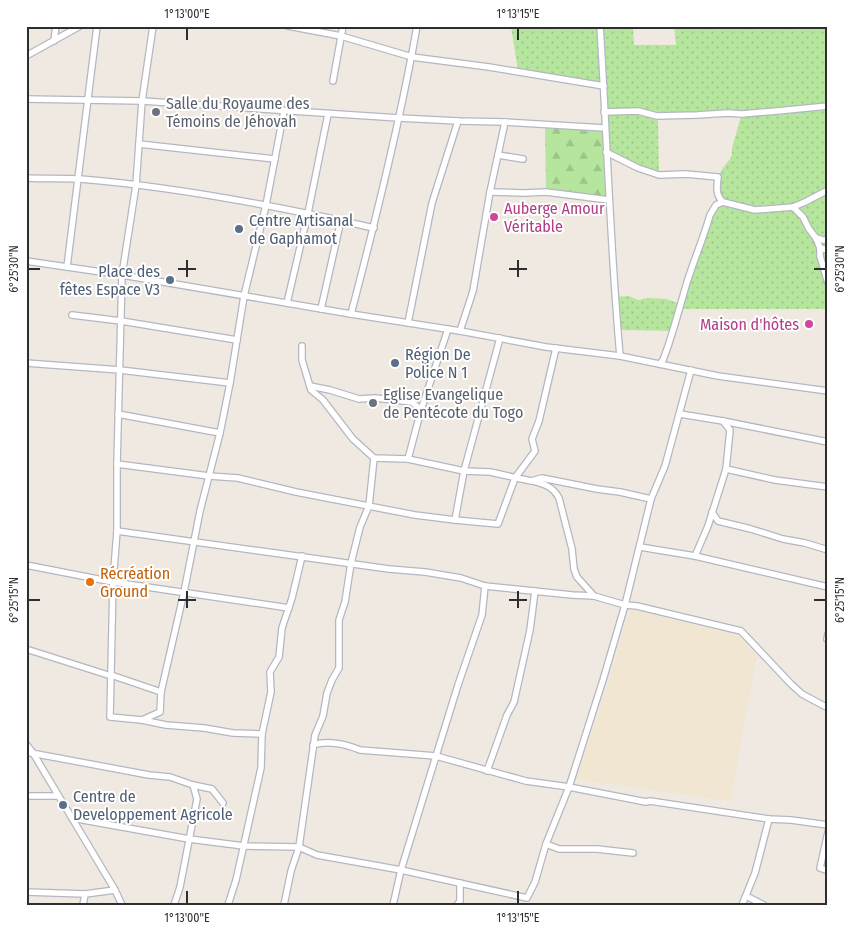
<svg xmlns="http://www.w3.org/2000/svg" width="854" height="931" font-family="'Fira Sans Condensed',sans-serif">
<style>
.education{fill:#f0e6d1}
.grass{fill:url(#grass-dots)}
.forest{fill:url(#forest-firs)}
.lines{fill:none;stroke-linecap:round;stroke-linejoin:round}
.minor-casing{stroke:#b4b7c1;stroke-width:8}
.minor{stroke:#fff;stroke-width:5.5}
.ticks{fill:none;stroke:#2e2e2e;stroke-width:2}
.worship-dot{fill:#6b7280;stroke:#fff;stroke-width:2}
.hotel-dot{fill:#d1479c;stroke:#fff;stroke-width:2}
.service-dot{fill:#5c6f8a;stroke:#fff;stroke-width:2}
.food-dot{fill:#e8710a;stroke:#fff;stroke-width:2}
.labels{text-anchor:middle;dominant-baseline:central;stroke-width:4;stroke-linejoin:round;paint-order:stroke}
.worship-label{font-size:16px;fill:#5b616d;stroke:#fff;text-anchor:start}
.hotel-label{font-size:16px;fill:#b23c85;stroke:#fff;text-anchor:start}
.service-label{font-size:16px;fill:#4e5e75;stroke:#fff;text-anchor:start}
.food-label{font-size:16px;fill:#c56008;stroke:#fff;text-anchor:start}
.neatline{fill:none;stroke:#2e2e2e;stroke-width:2}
.ticks-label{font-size:12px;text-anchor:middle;fill:#2e2e2e}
</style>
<defs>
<pattern id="grass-dots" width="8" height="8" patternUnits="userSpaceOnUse" patternTransform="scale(1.25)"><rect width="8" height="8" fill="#b6e59e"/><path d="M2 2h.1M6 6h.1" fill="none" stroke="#9dc588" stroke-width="1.8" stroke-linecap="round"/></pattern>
<pattern id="forest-firs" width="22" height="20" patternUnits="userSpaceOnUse" patternTransform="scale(1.25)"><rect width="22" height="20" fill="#b6e59e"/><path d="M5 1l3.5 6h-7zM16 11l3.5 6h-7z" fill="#9dc588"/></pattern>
</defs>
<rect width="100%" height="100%" fill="#efe9e1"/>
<!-- education -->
<path class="education" d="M630 609 739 636 757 656 730 801 576 779 608 684Z"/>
<!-- grass -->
<path class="grass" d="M511 26H633L634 45H676L674 26H828V309H681L674 331 617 330 615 297 629 296 638 300 648 298 666 299 681 304 716 205 723 202 717 194 718 177 723 168 730 159 732 154V148L742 113 658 116 659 175 606 152 603 86 518 71Z"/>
<!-- forest -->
<path class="forest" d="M545 124 605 128 609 200 546 192Z"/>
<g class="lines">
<defs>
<g id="minor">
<path d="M153 26 142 101 136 185 122 275 117 464 209 476 238 478 296 492 415 515 455 520 498 524 515 478 535 451 532 439 539 421 556 348"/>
<path d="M288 26 341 36 412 57 489 67 604 86"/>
<path d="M600 26C607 136 610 246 620 356"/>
<path d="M54 41 56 26"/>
<path d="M26 56 80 26"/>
<path d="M333 81 343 26"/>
<path d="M26 99 142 101 399 118 458 121 505 122 605 128"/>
<path d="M604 112 638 111 657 116 697 115 728 113 742 114 777 111 828 106"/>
<path d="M139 144 275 159"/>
<path d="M606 152 638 168 659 175 686 174 718 177C717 186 715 195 723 202L755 210 793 207 805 202 828 190"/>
<path d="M498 155 523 159"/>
<path d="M26 178C44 179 62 178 80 179 179 187 277 206 374 228"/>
<path d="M490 192 524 193 546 192 609 200"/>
<path d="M793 207 803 217 809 229 816 238 820 248V256L828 283"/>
<path d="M816 238 823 240H828"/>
<path d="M820 248 828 250"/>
<path d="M26 261 122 275 351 314 460 331 546 347 620 356 718 376 828 391"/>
<path d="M67 267 97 26"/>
<path d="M287 303 308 213 328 114"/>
<path d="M321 309 341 220"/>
<path d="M351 314C376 219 400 123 417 26"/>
<path d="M72 315 121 321 237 340"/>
<path d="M408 323 432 203 458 121"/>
<path d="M460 331 473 291 490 192 505 122"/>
<path d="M302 346V360L311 390 323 400 353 439 374 458 408 459 464 471 490 472 531 481 542 478 597 489 620 492 651 499"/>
<path d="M26 363 120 370 230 383"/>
<path d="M660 364 663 360C672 337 678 313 685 289 692 264 703 240 710 215L716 205 723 202"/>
<path d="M310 386 330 390 359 399 375 398 412 402 421 410"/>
<path d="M118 414 220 433"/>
<path d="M680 414 723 421 828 442"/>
<path d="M408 459 421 410 448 329"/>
<path d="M117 464V531L113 582 110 717 142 720 166 725 204 728 233 733 262 734"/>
<path d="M726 469 775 480 828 487"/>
<path d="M533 481C545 484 553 487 559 498L572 549 574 569 577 577 594 596 625 605 637 606 741 631 791 684 802 694 828 708"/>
<path d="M712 512 718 521 751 529 783 539 805 543 828 550"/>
<path d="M455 520 464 471 500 338"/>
<path d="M117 531 389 569 425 572 461 578 485 586 572 595 594 596"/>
<path d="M640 547 695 556 828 587"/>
<path d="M695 556 708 526 726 469 730 430 723 421"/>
<path d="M26 565 113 582 289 608"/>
<path d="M827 639 828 634"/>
<path d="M26 649 108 675H111L161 692"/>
<path d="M142 720 160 712 161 692 184 592 200 511 220 433 230 383 244 296 266 205 284 111"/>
<path d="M26 744 33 753 115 890 122 905"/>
<path d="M313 745C329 740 345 744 360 750L436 756 526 781 569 787 603 680 625 605 651 499 665 466 691 370"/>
<path d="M26 752 149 775 170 777 193 785 212 789 223 803"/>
<path d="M487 771 507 715 514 702 530 630 535 591"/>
<path d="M26 796H58"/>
<path d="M72 818 189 839 244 846 299 847 317 855 401 870 527 898 535 882 546 844 569 787 646 802 650 801 769 819 791 820 828 825"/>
<path d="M828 832 820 868 828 871"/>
<path d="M546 844 559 849H597L633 853"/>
<path d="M26 892 85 894 115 890"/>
<path d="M746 896 764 905"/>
<path d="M83 905 85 894"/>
<path d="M174 905 180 887 197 799 193 785"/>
<path d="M228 905 236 880 261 768 262 734 271 692 270 672 279 657 282 628 292 598 302 556"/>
<path d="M284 905 291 871 299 847 315 735 323 716 327 693 332 680 339 668V620L345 602 351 563 360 527 369 506 374 458"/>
<path d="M393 905 401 870 436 756 458 685 482 615 485 586"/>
<path d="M457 905 460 901V883"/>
<path d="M742 905 755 873 769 819"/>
</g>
</defs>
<!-- minor casing -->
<use href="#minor" class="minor-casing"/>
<!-- minor -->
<use href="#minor" class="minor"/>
</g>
<!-- ticks -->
<path class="ticks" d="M187 28V40M518 28V40M187 260V277M518 260V277M28 269H40M178 269H196M509 269H527M814 269H826M187 591V608M518 591V608M28 600H40M178 600H196M509 600H527M814 600H826M187 891V904M518 891V904"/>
<!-- markers -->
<g class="worship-dot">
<circle cx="156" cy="112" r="5"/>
<circle cx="373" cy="403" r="5"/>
</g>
<g class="hotel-dot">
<circle cx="494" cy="217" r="5"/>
<circle cx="809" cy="324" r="5"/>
</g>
<g class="service-dot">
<circle cx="239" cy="229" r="5"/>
<circle cx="170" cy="280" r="5"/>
<circle cx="395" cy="363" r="5"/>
<circle cx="63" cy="805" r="5"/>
</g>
<circle class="food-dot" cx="90" cy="582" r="5"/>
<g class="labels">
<!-- worship labels -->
<g class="worship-label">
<text x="166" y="103">Salle du Royaume des<tspan x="166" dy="18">Témoins de Jéhovah</tspan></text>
<text x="383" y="394">Eglise Evangelique<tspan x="383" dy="18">de Pentécote du Togo</tspan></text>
</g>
<!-- hotel labels -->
<g class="hotel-label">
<text x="504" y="208">Auberge Amour<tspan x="504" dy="18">Véritable</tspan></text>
<text x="799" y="324" text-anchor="end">Maison d'hôtes</text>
</g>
<!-- service labels -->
<g class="service-label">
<text x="249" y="220">Centre Artisanal<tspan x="249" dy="18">de Gaphamot</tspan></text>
<text x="160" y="271" text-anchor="end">Place des<tspan x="160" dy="18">fêtes Espace V3</tspan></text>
<text x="405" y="354">Région De<tspan x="405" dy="18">Police N 1</tspan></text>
<text x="73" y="796">Centre de<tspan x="73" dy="18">Developpement Agricole</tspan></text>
</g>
<!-- food labels -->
<g class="food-label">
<text x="100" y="573">Récréation<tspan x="100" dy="18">Ground</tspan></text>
</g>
</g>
<!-- border -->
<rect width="854" height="931" fill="none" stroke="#ffffff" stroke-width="55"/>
<rect x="28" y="28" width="798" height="876" class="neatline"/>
<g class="ticks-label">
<text x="187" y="18">1°13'00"E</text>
<text x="518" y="18">1°13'15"E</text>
<text transform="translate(14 269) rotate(-90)" y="4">6°25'30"N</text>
<text transform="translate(840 269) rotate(-90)" y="4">6°25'30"N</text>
<text transform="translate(14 600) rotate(-90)" y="4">6°25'15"N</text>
<text transform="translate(840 600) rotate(-90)" y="4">6°25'15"N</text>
<text x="187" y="922">1°13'00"E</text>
<text x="518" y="922">1°13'15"E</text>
</g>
</svg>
